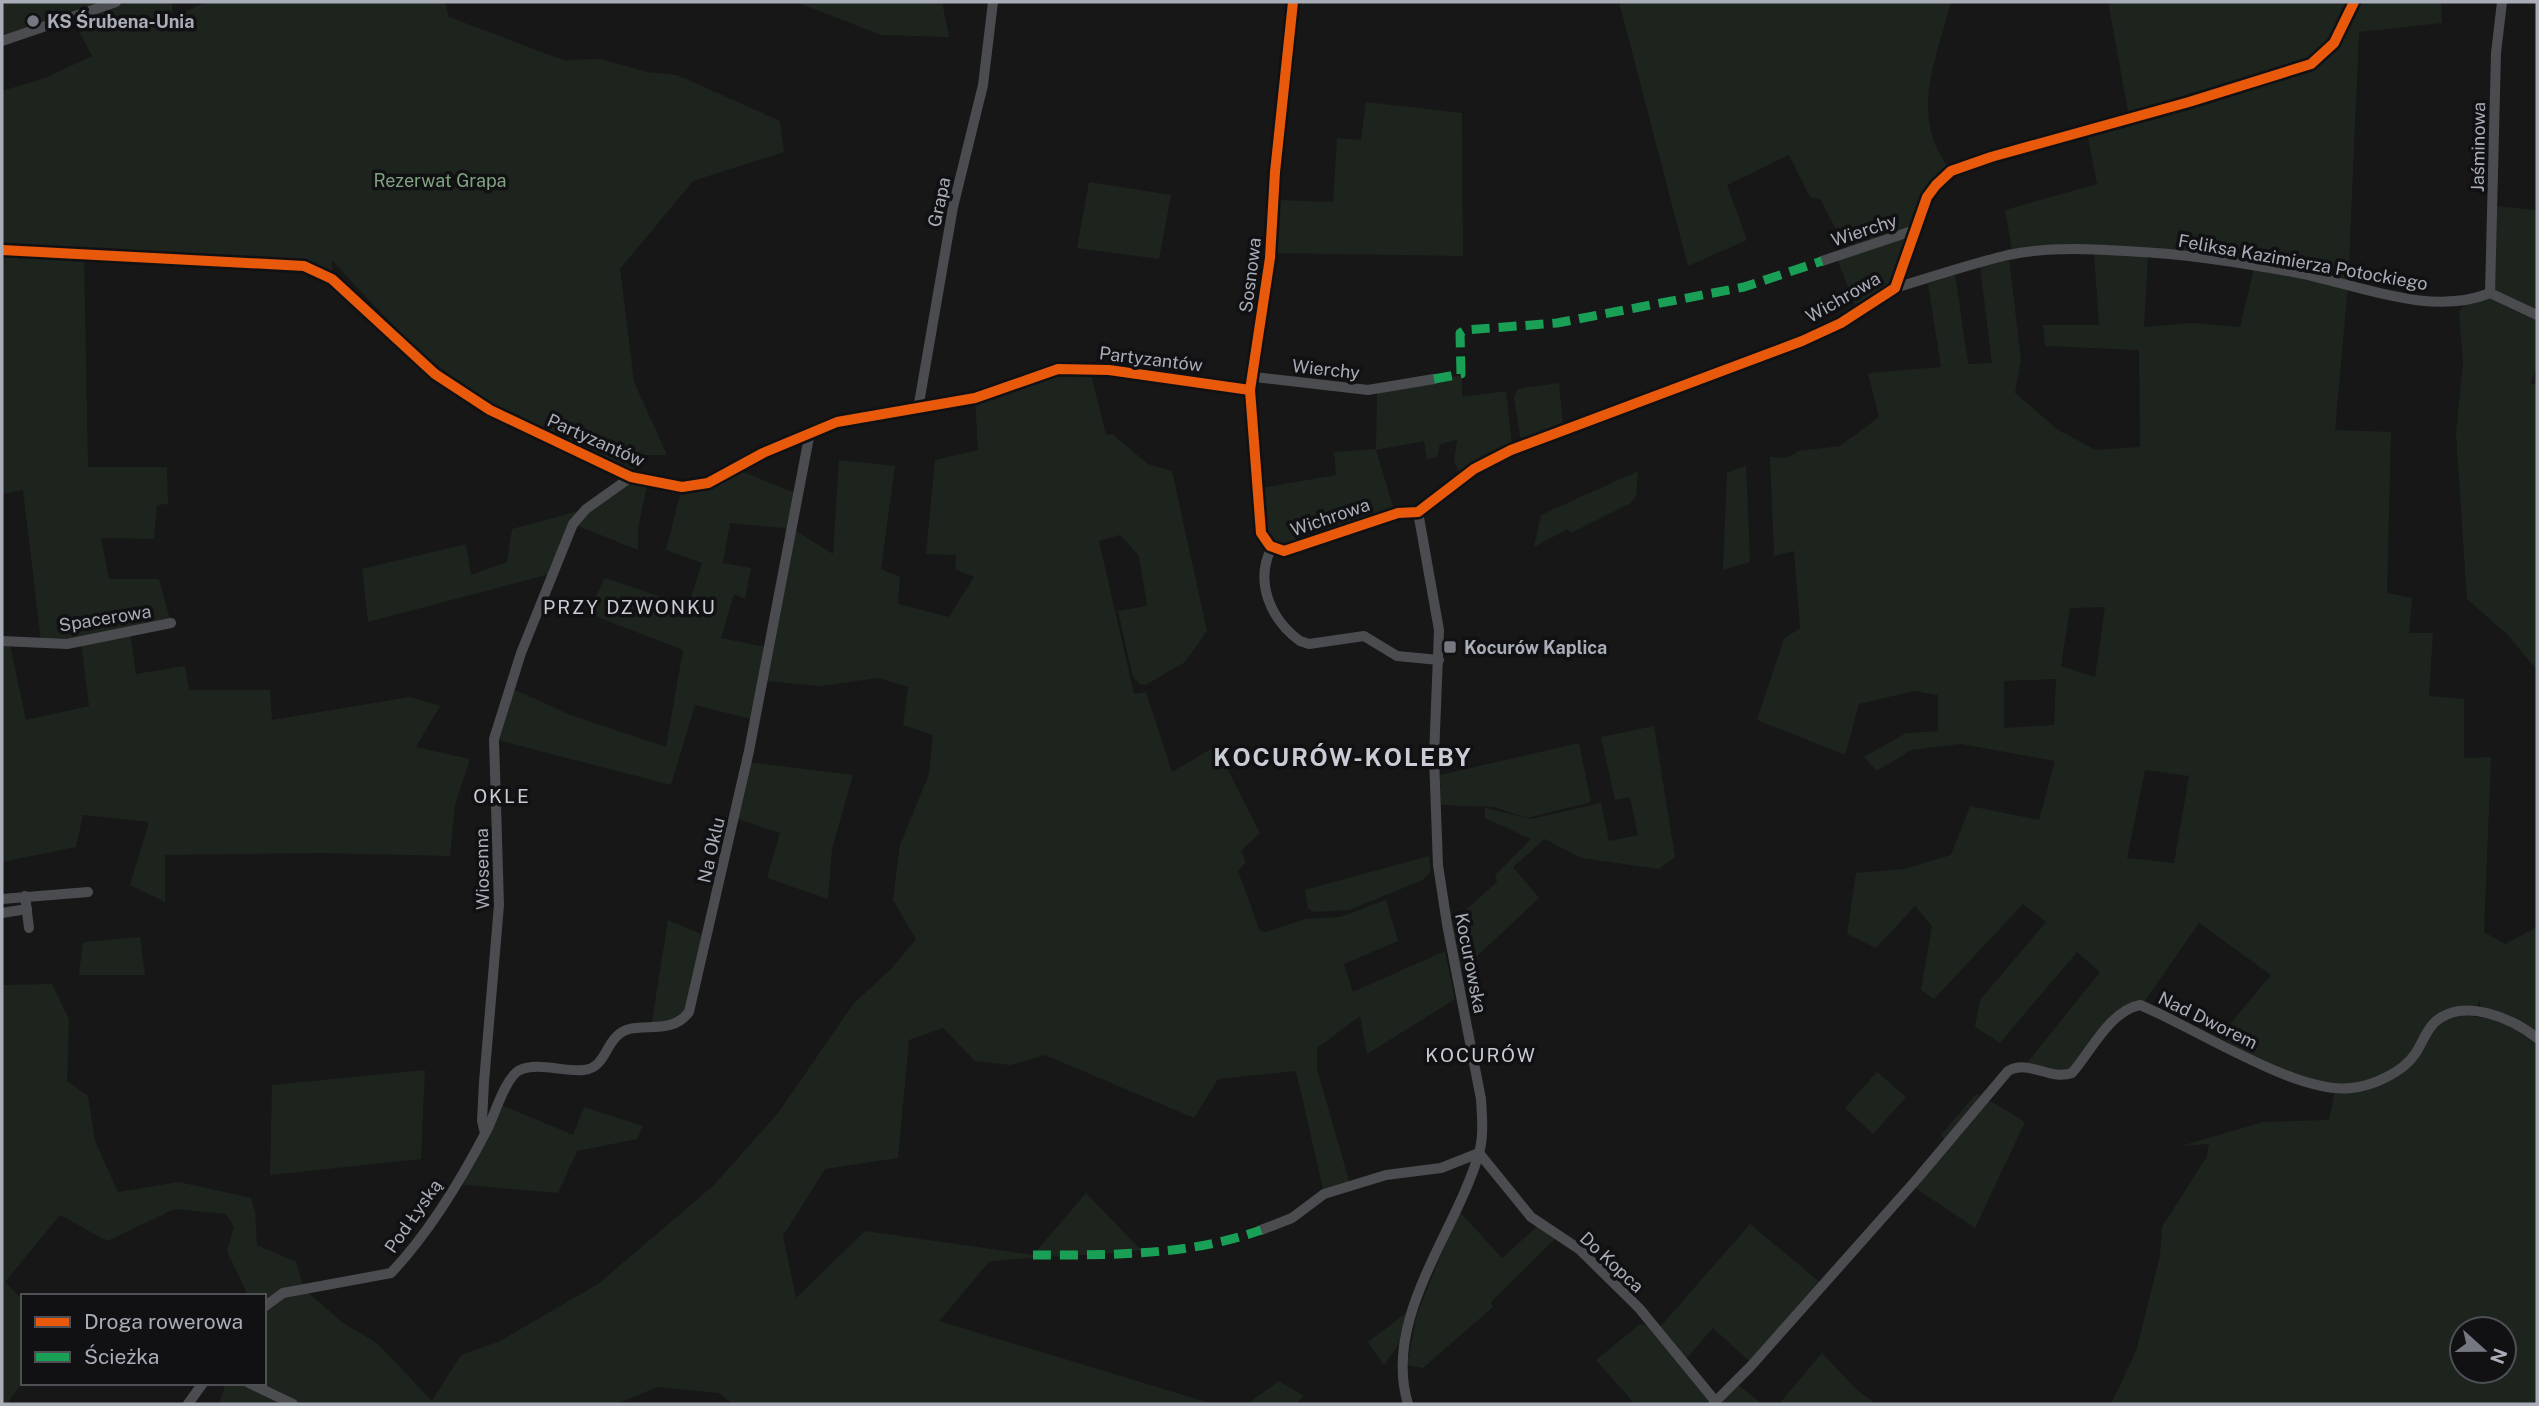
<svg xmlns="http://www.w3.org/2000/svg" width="2539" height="1406" font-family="'Public Sans',sans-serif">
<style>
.green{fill:#1d241e;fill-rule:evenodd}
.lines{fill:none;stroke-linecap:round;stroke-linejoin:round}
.street{stroke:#4b4c50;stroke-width:10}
.quiet{stroke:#1a9f57;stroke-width:9;stroke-dasharray:18 9;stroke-linecap:butt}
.cycleway-casing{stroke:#111113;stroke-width:15}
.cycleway{stroke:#e8590c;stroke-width:10}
.poi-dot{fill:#757880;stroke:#111113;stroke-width:2.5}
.labels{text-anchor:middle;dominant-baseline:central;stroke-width:7;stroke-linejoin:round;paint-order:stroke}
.poi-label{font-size:18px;font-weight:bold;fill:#a8adb8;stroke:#111113;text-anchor:start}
.street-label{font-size:18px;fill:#a8adb8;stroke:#111113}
.park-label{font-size:18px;fill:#7fa381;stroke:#111113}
.neighbourhood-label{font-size:19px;letter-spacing:2px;fill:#c9ccd4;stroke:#111113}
.district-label{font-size:24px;font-weight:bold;letter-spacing:2px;fill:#c9ccd4;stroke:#111113}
</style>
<rect width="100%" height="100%" fill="#171717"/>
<!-- green -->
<g class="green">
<path d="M2 2H172V18L206 2H445L449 17 552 56 564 60 600 59 647 72 677 75 780 121 784 152 693 181 620 269 634 382 667 455H641L631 472C571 448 508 416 456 379 414 351 367 298 332 260V279L303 266 84 255 88 467H167L168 504 157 505 154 539 101 538 109 579H159L171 623 130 632 136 674 185 666 189 690H270L272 720 410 697 440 706 416 747 470 759 455 805 450 856 321 853 165 855V902L130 885 149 822 83 815 76 847 2 862V641H9L26 720 89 706 81 642H41L23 490 2 494V91L45 78 92 56 72 18 2 41Z"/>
<path d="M796 2H942L949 37 881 35Z"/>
<path d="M1619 2H1951C1936 61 1909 115 1949 169L1931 184 1915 230 1851 249 1845 247 1821 200 1810 197 1789 155 1727 185 1747 240 1688 266Z"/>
<path d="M2108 2H2441L2442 23 2359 32 2348 286 2335 430 2391 432 2387 593 2412 598 2409 633H2433L2429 696 2464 699V758L2491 757 2484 932 2505 944 2537 927V1035L2480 1009V1000L2476 1008 2447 1010C2436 1024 2425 1040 2413 1052 2362 1104 2303 1084 2246 1054 2237 1049 2230 1042 2219 1037L2271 975 2199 923 2144 1002 2127 1007 2072 1070 2057 1071 2027 1063 2100 972 2077 952 2000 1043 1975 1027 1980 1000 2046 922 2023 904 1934 999 1921 990 1932 926 1915 906 1876 948 1847 934 1856 873 1904 869 1951 855 1970 806 2039 820 2055 761 1961 744 1911 750 1877 771 1864 757 1906 733 1938 731V695L1914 691 1859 704 1845 755 1757 720 1784 639 1800 628 1794 551 1774 556 1770 457 1787 458 1798 451 1840 446 1879 417 1868 373 1941 367 1928 284 1955 274 1968 364 1992 363 1980 266 2009 259 2021 360 2015 393 2058 430 2096 450 2140 447 2139 350 2045 346 2043 325H2099L2094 253 2148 256 2144 327 2192 323 2240 327 2255 264 2160 248 2088 245 2012 251 2005 210 2097 184 2087 133 2130 122ZM2105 607 2095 677 2061 666 2070 608ZM2056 679 2054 725 2004 728V681ZM2145 770 2189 776 2174 863 2127 858Z"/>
<path d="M1366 102 1462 113 1463 256 1273 253 1278 200 1333 202 1337 138 1361 140Z"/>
<path d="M1089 182 1171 195 1159 259 1077 248Z"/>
<path d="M2495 206 2537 210V367L2530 384H2537V670L2507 634 2467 599 2456 434 2463 362 2459 312 2468 302 2490 293Z"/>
<path d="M1903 239 1907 243 1890 287 1857 310 1837 259Z"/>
<path d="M1072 371 1091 374 1106 435 1112 434 1148 464 1172 471 1207 631 1185 662 1146 685 1139 684 1133 677 1118 611 1147 606 1139 556 1120 535 1099 541 1134 694 1146 692 1172 772 1216 746 1260 833 1241 851 1246 862 1238 871 1260 931 1266 932 1305 919 1340 917 1386 900 1398 941 1344 964 1353 992 1445 951 1455 999 1367 1054 1360 1016 1317 1048V1069L1350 1184 1324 1193 1296 1071 1218 1079 1194 1118 1045 1055 1010 1065 975 1061 943 1028 909 1040 898 1158 825 1169 783 1236 796 1298 865 1231 1033 1255 1086 1193 1141 1250C1090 1257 1040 1255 989 1262L939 1321 1213 1404H733L719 1393 657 1387 617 1404H219L226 1383H264V1296H248L227 1251 234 1227 226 1214 175 1209 107 1241 60 1215 5 1282 23 1300V1381L7 1404H2V985L52 984 69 1019 67 1081 88 1096 95 1141 118 1192 179 1182 251 1198 255 1212 257 1245 296 1262 304 1289 342 1322 378 1344 432 1401 461 1355 500 1341 598 1284 714 1185 778 1113 854 1003 891 969 916 939 893 900 900 845 929 774 933 735 903 725 908 687 878 678 821 686 764 681 755 720 695 705 671 785 494 739 501 710 515 690 573 716 666 747 683 650 587 613 605 578 688 606 702 563 666 550 682 487 736 469 800 495 793 529 833 554 839 460 895 466 881 569 900 577 898 604 949 617 974 577 955 569 956 555 926 554 935 460 978 450 975 398 1051 374ZM730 523 793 529 770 648 721 638 734 594 745 599 751 568 723 563Z"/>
<path d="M1462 375V397L1506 391 1512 446 1460 473 1454 461 1457 440 1440 444 1437 457 1427 459 1424 441 1376 450 1394 510 1285 547C1260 537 1263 513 1261 488L1336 475 1334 452 1376 449 1377 390Z"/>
<path d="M1559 383 1563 426 1521 442 1514 397 1518 389Z"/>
<path d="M1746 465 1750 562 1723 570 1727 473Z"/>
<path d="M1638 471 1636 496 1631 503 1571 533 1568 529 1534 547 1541 515Z"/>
<path d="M631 477 648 481 638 528V550L578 526 554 573 368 622 362 569 466 544 471 575 507 562 512 529 586 509Z"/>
<path d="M1654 726 1675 857 1659 869 1581 858 1545 839 1513 867 1539 898 1459 973 1450 924 1497 882 1495 875 1531 839 1485 818V808L1531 819 1601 803 1609 841 1638 835 1630 797 1615 800 1601 737Z"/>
<path d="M1579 743 1591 802 1527 818 1494 807 1441 805 1440 775Z"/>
<path d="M747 762 853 775 832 849 828 899 767 878 780 833 734 818Z"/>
<path d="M1429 856 1431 871 1423 880 1349 910 1314 912 1308 908 1305 890Z"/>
<path d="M668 920 708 937 682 1020 651 1028Z"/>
<path d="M140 937 145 975H79L83 942Z"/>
<path d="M2466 1015C2492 1019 2517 1024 2537 1040V1404H2111L2136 1351 2160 1256 2162 1227 2207 1156 2209 1144 2181 1146 2263 1122 2329 1120 2335 1090 2390 1077 2436 1023 2452 1016ZM2462 1329H2504V1371H2462Z"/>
<path d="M425 1070 421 1159 270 1175 272 1085Z"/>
<path d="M1877 1072 1906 1097 1873 1134 1845 1108Z"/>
<path d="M1976 1094 1983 1097 1946 1141 1941 1135Z"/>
<path d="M1989 1100 2025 1122 1975 1228 1914 1187Z"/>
<path d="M499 1104 573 1135 584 1107 643 1126 637 1139 577 1151 558 1193 455 1184Z"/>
<path d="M1459 1211 1502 1258 1539 1225 1556 1238 1491 1302 1493 1307 1423 1368 1407 1365 1417 1314Z"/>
<path d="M1750 1224 1821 1283 1750 1362 1713 1328 1685 1360 1659 1328Z"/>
<path d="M1409 1311 1398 1346 1384 1365 1368 1342Z"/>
<path d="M1640 1324 1646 1325 1708 1399V1404H1635L1596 1360Z"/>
<path d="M1822 1353 1857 1390 1876 1404H1779Z"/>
<path d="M1279 1381 1304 1396 1296 1404H1247Z"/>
<path d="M1737 1384 1762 1404H1717Z"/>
</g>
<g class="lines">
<!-- street -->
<g class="street">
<path d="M1293 2 1275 172 1270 258 1250 390 1261 533 1270 546 1284 551 1398 513 1418 512 1474 469 1511 450 1802 341 1841 323 1895 288 1927 197 1936 185 1951 171 1991 157 2189 102 2311 64 2334 43 2354 2"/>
<path d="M2 41 116 2"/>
<path d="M2 250 304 266 332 279 435 374 490 410 631 477 682 487 708 483 763 453 837 422 975 398 1058 369 1109 370 1250 390"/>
<path d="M1822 261 1915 230"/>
<path d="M1895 288C1932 277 1970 264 2008 255 2055 245 2108 250 2156 253 2201 256 2248 264 2293 272 2355 283 2429 318 2490 293L2537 315"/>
<path d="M2490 293 2496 53 2502 2"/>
<path d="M1255 377 1368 390 1434 379"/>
<path d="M918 409 953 207 983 85 993 2"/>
<path d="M1272 547C1254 581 1270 619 1300 641L1309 644 1364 636 1397 656 1439 660"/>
<path d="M2 641 67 644 171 623"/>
<path d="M25 896 29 928"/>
<path d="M2 899 88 892"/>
<path d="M2 913 27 909"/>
<path d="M485 1133 482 1121 484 1082 499 905 494 739 521 653 573 524 586 509 631 477"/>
<path d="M1479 1153 1531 1217 1579 1249 1639 1308 1716 1402"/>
<path d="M1261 1230 1292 1218 1324 1194 1386 1175 1441 1168 1479 1153"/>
<path d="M264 1307 283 1293 391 1273C430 1232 461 1180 487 1130 494 1116 506 1076 520 1070 537 1062 565 1072 584 1070 603 1068 605 1048 616 1037 634 1017 669 1039 689 1012L749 751 810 432"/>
<path d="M249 1383 293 1404"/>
<path d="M188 1404 203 1383"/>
<path d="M1408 1404C1382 1318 1456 1233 1479 1153 1484 1136 1482 1117 1481 1099L1447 924 1438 865 1434 757 1439 630 1418 512"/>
<path d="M1713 1404 1751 1366 1917 1179 2008 1071C2029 1059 2050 1081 2072 1073 2091 1051 2110 1011 2140 1005 2192 1026 2297 1095 2351 1088 2373 1086 2403 1072 2415 1054 2422 1044 2426 1030 2435 1022 2463 997 2512 1018 2537 1038"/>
</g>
<!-- quiet -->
<g class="quiet">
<path d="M1434 379 1461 374 1460 333 1465 330 1557 323 1744 287 1822 261"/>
<path d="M1033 1255C1109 1255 1189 1256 1261 1230"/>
</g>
<defs>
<g id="cycleway">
<path d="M1293 2 1275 172 1270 258 1250 390 1261 533 1270 546 1284 551 1398 513 1418 512 1474 469 1511 450 1802 341 1841 323 1895 288 1927 197 1936 185 1951 171 1991 157 2189 102 2311 64 2334 43 2354 2"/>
<path d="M2 250 304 266 332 279 435 374 490 410 631 477 682 487 708 483 763 453 837 422 975 398 1058 369 1109 370 1250 390"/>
</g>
</defs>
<!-- cycleway casing -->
<use href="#cycleway" class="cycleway-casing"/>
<!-- cycleway -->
<use href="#cycleway" class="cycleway"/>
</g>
<!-- markers -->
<g class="poi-dot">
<circle cx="33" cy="21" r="7"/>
<rect x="1443" y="640" width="14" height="14" rx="3.5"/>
</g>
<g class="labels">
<!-- poi labels -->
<g class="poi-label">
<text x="47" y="21">KS Śrubena-Unia</text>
<text x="1464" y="647">Kocurów Kaplica</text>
</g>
<!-- street labels -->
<g class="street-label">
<text transform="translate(2478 147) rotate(-89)">Jaśminowa</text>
<text transform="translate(939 202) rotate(-78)">Grapa</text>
<text transform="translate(1864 230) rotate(-18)">Wierchy</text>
<text transform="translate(2303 262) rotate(10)">Feliksa Kazimierza Potockiego</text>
<text transform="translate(1250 275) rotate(-83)">Sosnowa</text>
<text transform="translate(1843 297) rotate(-30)">Wichrowa</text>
<text transform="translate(1151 359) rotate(7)">Partyzantów</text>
<text transform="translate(1326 369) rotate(6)">Wierchy</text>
<text transform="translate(596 440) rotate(24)">Partyzantów</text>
<text transform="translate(1330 517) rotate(-19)">Wichrowa</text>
<text transform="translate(105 618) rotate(-9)">Spacerowa</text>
<text transform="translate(711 850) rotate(-77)">Na Oklu</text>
<text transform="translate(482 869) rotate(-91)">Wiosenna</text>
<text transform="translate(1471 963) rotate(79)">Kocurowska</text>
<text transform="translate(2208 1020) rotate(26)">Nad Dworem</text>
<text transform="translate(413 1216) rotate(-55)">Pod Łyską</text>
<text transform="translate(1612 1262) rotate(43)">Do Kopca</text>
</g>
<!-- park labels -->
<g class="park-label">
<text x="440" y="180">Rezerwat Grapa</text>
</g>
<!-- neighbourhood labels -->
<g class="neighbourhood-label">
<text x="630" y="607">PRZY DZWONKU</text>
<text x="502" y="796">OKLE</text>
<text x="1481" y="1055">KOCURÓW</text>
</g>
<!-- district labels -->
<g class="district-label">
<text x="1343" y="757">KOCURÓW-KOLEBY</text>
</g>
</g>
<!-- border -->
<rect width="2539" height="1406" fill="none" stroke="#a8adb8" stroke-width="7"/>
<!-- legend -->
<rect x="21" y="1294" width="245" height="91" fill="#111113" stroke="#4d4f55" stroke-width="2"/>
<rect x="35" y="1317" width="35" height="10" fill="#e8590c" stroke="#4d4f55" stroke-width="2"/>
<text x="84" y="1329" font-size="21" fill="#a8adb8">Droga rowerowa</text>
<rect x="35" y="1352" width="35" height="10" fill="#1a9f57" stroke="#4d4f55" stroke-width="2"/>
<text x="84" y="1364" font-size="21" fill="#a8adb8">Ścieżka</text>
<!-- north arrow -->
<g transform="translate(2483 1350) rotate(111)"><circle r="33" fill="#111113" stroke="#4d4f55" stroke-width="2"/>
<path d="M0-5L12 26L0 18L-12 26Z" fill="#757880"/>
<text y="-10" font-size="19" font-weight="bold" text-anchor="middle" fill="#a8adb8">N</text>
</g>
</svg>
